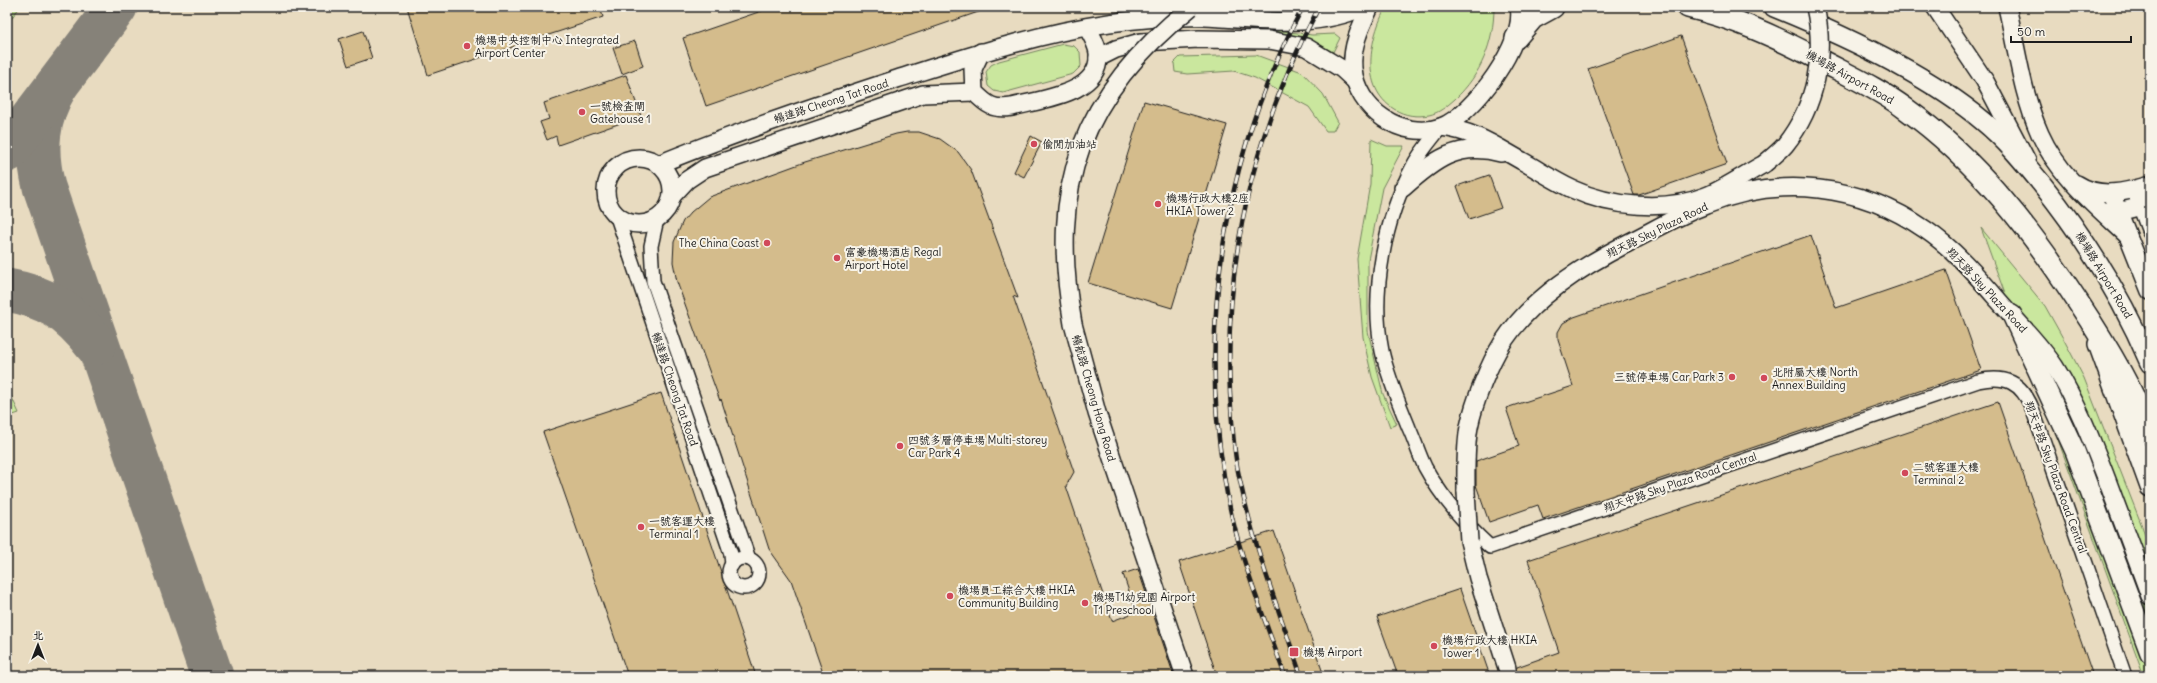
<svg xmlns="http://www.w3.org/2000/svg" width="2157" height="683" font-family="Delius,'LXGW WenKai TC',sans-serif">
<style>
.built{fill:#e8dbc0}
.green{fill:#cae79e;stroke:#73825d}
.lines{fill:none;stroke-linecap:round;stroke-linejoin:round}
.taxiway{stroke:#868279;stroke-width:43}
.building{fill:#d4bc8c;stroke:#1c1c1c}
.minor-casing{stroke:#1c1c1c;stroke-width:16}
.tertiary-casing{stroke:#1c1c1c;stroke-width:20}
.secondary-casing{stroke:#1c1c1c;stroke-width:22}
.primary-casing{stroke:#1c1c1c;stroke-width:24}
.minor{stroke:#f7f3e8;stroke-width:13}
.tertiary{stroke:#f7f3e8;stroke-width:17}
.secondary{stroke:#f7f3e8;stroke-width:19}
.primary{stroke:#f7f3e8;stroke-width:21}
.rail-casing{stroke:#1c1c1c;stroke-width:4.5}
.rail{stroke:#f7f3e8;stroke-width:3;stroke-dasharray:9;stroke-linecap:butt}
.tertiary-bridge-casing{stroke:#1c1c1c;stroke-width:20;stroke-linecap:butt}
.tertiary-bridge{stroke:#f7f3e8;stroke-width:17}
.poi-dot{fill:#d1495b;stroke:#f7f3e8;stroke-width:1.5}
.labels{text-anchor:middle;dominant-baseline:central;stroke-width:4;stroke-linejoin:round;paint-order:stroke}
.poi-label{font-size:11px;fill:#1c1c1c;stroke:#f7f3e8;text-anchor:start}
.street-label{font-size:11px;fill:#1c1c1c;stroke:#f7f3e8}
</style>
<rect width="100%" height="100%" fill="#f0e8d6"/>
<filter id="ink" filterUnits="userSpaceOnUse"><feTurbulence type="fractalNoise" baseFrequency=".025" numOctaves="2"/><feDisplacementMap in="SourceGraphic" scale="8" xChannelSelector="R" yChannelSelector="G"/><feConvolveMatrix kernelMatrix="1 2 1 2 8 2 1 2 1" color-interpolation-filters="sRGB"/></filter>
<g filter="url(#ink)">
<!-- built -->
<rect class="built" x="7" y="7" width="2143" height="669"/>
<!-- green -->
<g class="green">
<path d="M7 7H20L7 24Z"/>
<path d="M1386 7H1494C1494 42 1481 75 1455 99 1447 106 1439 113 1429 115 1417 117 1405 116 1394 109 1359 87 1370 38 1386 7Z"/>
<path d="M1181 24 1269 29 1312 35 1335 34 1340 38 1333 52C1288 27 1230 26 1181 26Z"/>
<path d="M1063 44 1074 46 1080 52 1081 66 1073 74 1003 93 994 91 988 86 986 72 991 65 999 61Z"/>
<path d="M1256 55 1302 72 1323 94 1338 122 1333 131H1326L1309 107 1255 78 1234 71 1187 74 1175 72 1174 63 1180 57Z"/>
<path d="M1371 139 1387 146H1404L1382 188 1368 260V331L1383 394 1397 424 1390 427 1372 377 1363 337 1357 259 1370 184Z"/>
<path d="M1981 228 2045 306 2064 340 2084 378 2142 526 2150 552V676H2144Z"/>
<path d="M7 387 19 413 7 417Z"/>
</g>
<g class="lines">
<!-- taxiway -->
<g class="taxiway">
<path d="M57 85C37 118 35 150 44 187L212 676"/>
<path d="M7 151 116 7"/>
<path d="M7 290C48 297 70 312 95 344"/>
</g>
</g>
<!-- building -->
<g class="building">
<path d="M407 7H600L603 17 428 75Z"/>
<path d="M773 7H986L987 9 706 106 683 38Z"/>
<path d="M363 31 372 58 348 66 339 39Z"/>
<path d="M1681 36 1727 164 1639 195H1634L1588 69Z"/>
<path d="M635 41 643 66 622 74 613 48Z"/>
<path d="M626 75 641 116 558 145 556 136 547 140 540 122 549 119 544 103Z"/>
<path d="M1144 101 1227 125 1172 308 1088 283Z"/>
<path d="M907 132H919L940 139 958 152 971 170 1018 298 1013 296 1074 472 1066 486 1112 621 1136 612 1123 574 1138 569 1174 676H824L791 580 769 549 721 399 720 401 677 282 673 262 674 242 683 221 691 212 709 197 805 162 896 134Z"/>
<path d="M1031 136 1042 142 1024 177 1014 172Z"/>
<path d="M1489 175 1501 208 1469 219 1457 186Z"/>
<path d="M1811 235 1836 308 1946 270 1981 370 1543 519 1538 505 1489 522 1476 485V461L1519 446 1506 408 1573 386 1558 340V332L1563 323 1574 317Z"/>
<path d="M661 393 712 545 756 676H628L543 432Z"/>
<path d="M1998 402 2093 676H1513L1517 667 1559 652 1528 560Z"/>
<path d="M1274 531 1324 676H1217L1179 562Z"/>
<path d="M1460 589 1490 676H1398L1377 617Z"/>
</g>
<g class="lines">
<defs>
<g id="minor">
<path d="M1441 127C1432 139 1420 152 1413 166 1385 218 1370 292 1382 351 1388 378 1399 403 1409 428 1415 441 1419 455 1425 467 1441 497 1465 524 1490 547L1978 381C2006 375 2021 382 2032 408L2125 676"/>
<path d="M616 214 731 554 732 565"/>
<path d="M657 219 651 246 653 281 749 559"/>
<circle cx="744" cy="573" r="15"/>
</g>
<g id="tertiary">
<path d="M1370 7C1361 26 1351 46 1353 68 1356 109 1402 141 1441 127 1473 115 1527 42 1519 7"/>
<path d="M1935 7 1985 81 2027 161"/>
<path d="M2007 7C2017 49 2022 94 2040 134 2058 175 2096 206 2128 236"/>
<path d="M981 52 973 69 974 92C987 105 993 110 1012 107 1041 99 1102 94 1098 53 1097 44 1091 35 1087 27"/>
<path d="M1098 58 1116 49 1141 42 1199 39 1269 40 1306 47 1342 69 1355 81"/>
<path d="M1441 127C1475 131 1495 146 1524 162 1540 171 1555 181 1572 189 1611 207 1665 212 1706 196 1726 188 1745 174 1764 164"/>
<circle cx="639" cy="191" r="33"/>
<path d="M659 164C737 132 817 105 897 79 967 57 1036 34 1109 23 1140 19 1173 16 1204 17 1256 19 1314 30 1363 7"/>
<path d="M2077 184C2100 199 2126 192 2150 185"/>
<path d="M1403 188C1434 160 1458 141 1501 153"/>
<path d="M2111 193 2150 291"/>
<path d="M672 196 687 180 705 168 923 94 974 92"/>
<path d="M2138 197 2150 229"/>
<path d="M2107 211 2118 212 2150 204"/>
<path d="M1073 324 1097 413 1185 676"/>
<path d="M1466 492C1466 470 1465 449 1469 427 1474 402 1489 364 1503 342 1533 297 1581 267 1628 243 1654 230 1679 215 1706 205 1780 175 1860 184 1926 230 1954 249 1977 276 1999 301 2018 323 2039 343 2055 367 2077 402 2092 441 2107 480 2121 518 2136 557 2150 596"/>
<path d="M1469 541 1478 578 1507 668"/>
</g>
<g id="secondary">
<path d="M1774 7C1843 35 1926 73 1983 121 2005 139 2023 161 2041 183 2086 239 2122 297 2150 363"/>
<path d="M2012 315 2075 451 2150 653"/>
<path d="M2098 344 2150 487"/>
</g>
<g id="primary">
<path d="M1688 7C1735 18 1776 37 1818 59 1848 75 1879 89 1906 109 1977 160 2031 230 2078 302 2106 344 2132 387 2150 434"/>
<path d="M1516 38 1533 18 1553 7"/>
</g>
</defs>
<!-- minor casing -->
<use href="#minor" class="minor-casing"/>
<!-- tertiary casing -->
<use href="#tertiary" class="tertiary-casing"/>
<!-- secondary casing -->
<use href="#secondary" class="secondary-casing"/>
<!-- primary casing -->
<use href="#primary" class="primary-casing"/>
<!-- minor -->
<use href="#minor" class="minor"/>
<!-- tertiary -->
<use href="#tertiary" class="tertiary"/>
<!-- secondary -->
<use href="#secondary" class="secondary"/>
<!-- primary -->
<use href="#primary" class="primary"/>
<defs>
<g id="rail">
<path d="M1285 676C1262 611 1234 545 1224 476 1198 316 1226 150 1303 7"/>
<path d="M1301 676C1279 610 1253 545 1239 476 1233 449 1232 420 1230 393 1224 257 1255 127 1319 7"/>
</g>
</defs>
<!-- rail casing -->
<use href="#rail" class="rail-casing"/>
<!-- rail -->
<use href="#rail" class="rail"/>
<defs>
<g id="tertiary-bridge">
<path d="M1764 164C1771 158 1779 152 1785 145 1816 106 1826 55 1815 7"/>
<path d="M1073 324C1048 185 1081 96 1191 7"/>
<path d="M1466 492 1469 541"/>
</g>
</defs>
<!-- tertiary-bridge casing -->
<use href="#tertiary-bridge" class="tertiary-bridge-casing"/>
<!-- tertiary-bridge -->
<use href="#tertiary-bridge" class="tertiary-bridge"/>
</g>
</g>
<!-- markers -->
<g class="poi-dot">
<circle cx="467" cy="46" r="4"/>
<circle cx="582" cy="112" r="4"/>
<circle cx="1034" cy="144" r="4"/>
<circle cx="1158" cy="204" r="4"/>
<circle cx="767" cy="243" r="4"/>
<circle cx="837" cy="258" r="4"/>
<circle cx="1732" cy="377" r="4"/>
<circle cx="1764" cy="378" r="4"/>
<circle cx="900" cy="446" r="4"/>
<circle cx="1905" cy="473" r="4"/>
<circle cx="641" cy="527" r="4"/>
<circle cx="950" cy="596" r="4"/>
<circle cx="1085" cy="603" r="4"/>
<circle cx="1434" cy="646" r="4"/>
<rect x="1289" y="647" width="10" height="10" rx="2"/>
</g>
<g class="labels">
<!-- poi labels -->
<g class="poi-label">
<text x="475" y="40">機場中央控制中心 Integrated<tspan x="475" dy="13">Airport Center</tspan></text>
<text x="590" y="106">一號檢查閘<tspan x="590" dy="13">Gatehouse 1</tspan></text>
<text x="1042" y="144">偷閒加油站</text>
<text x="1166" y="198">機場行政大樓2座<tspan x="1166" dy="13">HKIA Tower 2</tspan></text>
<text x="759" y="243" text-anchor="end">The China Coast</text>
<text x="845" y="252">富豪機場酒店 Regal<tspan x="845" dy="13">Airport Hotel</tspan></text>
<text x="1772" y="372">北附屬大樓 North<tspan x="1772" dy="13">Annex Building</tspan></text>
<text x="1724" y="377" text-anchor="end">三號停車場 Car Park 3</text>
<text x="908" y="440">四號多層停車場 Multi-storey<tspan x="908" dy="13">Car Park 4</tspan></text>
<text x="1913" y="467">二號客運大樓<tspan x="1913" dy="13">Terminal 2</tspan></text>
<text x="649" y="521">一號客運大樓<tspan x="649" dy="13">Terminal 1</tspan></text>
<text x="958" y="590">機場員工綜合大樓 HKIA<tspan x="958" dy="13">Community Building</tspan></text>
<text x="1093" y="597">機場T1幼兒園 Airport<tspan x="1093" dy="13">T1 Preschool</tspan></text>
<text x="1442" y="640">機場行政大樓 HKIA<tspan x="1442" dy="13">Tower 1</tspan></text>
<text x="1303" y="652">機場 Airport</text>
</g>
<!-- street labels -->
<g class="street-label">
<text transform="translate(1850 77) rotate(29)">機場路 Airport Road</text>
<text transform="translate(831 101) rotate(-18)">暢達路 Cheong Tat Road</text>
<text transform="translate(1657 230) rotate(-26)">翔天路 Sky Plaza Road</text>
<text transform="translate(2104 275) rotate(59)">機場路 Airport Road</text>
<text transform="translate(1987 290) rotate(47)">翔天路 Sky Plaza Road</text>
<text transform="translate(675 389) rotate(71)">暢達路 Cheong Tat Road</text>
<text transform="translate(1094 398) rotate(74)">暢航路 Cheong Hong Road</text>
<text transform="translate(2056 477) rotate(70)">翔天中路 Sky Plaza Road Central</text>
<text transform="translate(1680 482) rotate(-19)">翔天中路 Sky Plaza Road Central</text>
</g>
</g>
<!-- margin -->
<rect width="2157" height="683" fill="none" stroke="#f7f3e8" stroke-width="24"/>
<rect x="12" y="12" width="2133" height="659" fill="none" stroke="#1c1c1c" stroke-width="1.5" filter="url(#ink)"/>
<!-- north arrow -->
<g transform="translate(38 645)" stroke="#f7f3e8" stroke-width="3" paint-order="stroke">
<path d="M0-3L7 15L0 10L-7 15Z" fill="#1c1c1c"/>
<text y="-6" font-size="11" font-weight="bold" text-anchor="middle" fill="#1c1c1c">北</text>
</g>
<!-- scale -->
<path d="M2011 36v6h120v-6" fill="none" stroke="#1c1c1c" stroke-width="2"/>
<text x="2017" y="36" font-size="12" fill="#1c1c1c" stroke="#f7f3e8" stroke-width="3" paint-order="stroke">50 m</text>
</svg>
